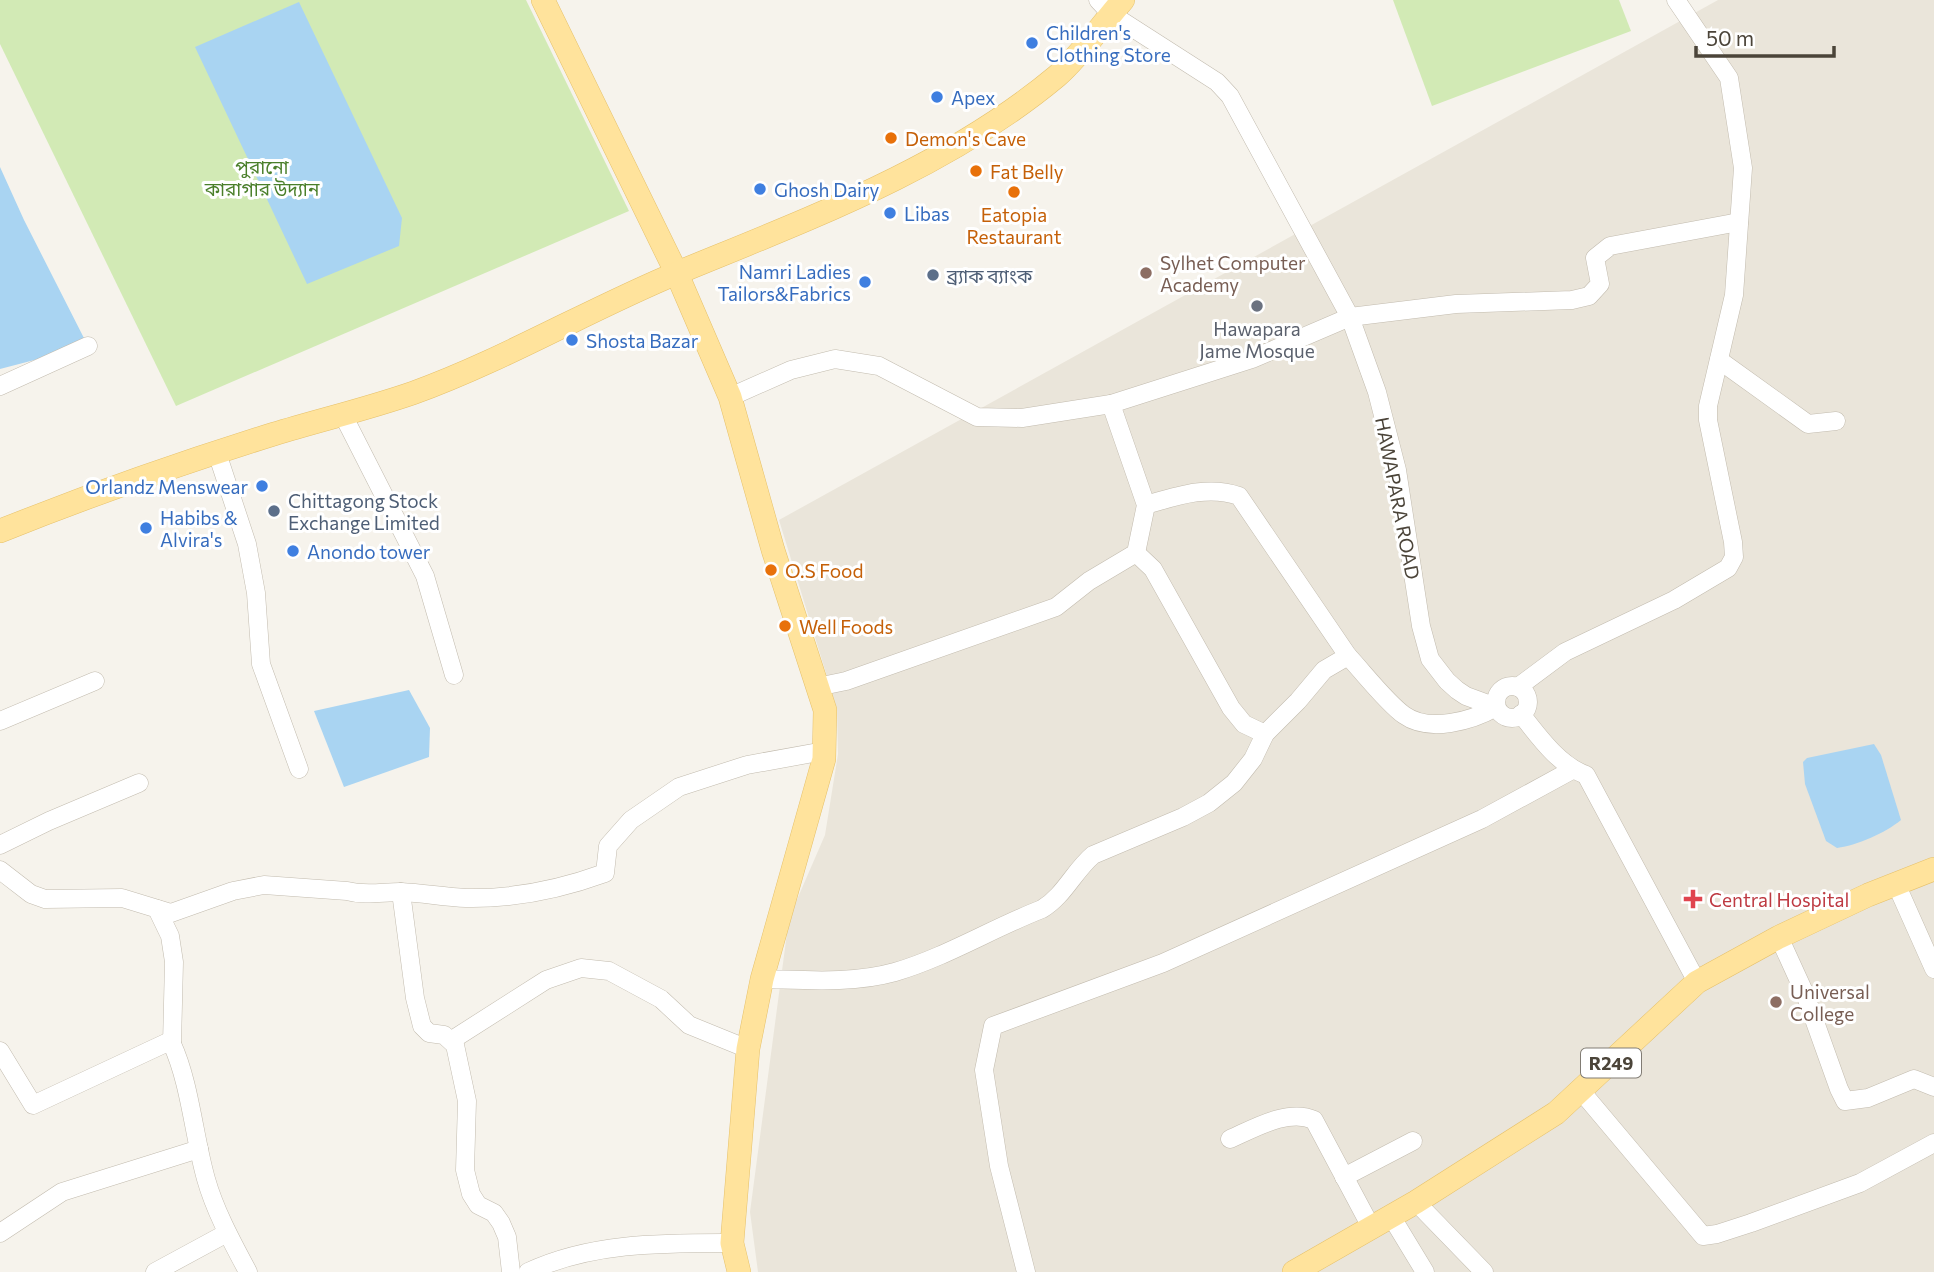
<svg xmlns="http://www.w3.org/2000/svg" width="1934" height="1272" font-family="Commissioner,'Noto Sans Bengali',sans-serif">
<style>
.residential{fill:#eae5da}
.green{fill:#d2eab5}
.water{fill:#a9d4f2}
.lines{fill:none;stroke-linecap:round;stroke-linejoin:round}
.minor-casing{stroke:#c2bbae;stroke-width:19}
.major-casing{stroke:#e6c16a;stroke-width:24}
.minor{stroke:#fff;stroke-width:18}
.major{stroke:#ffe39c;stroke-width:23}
.shop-dot{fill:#3f7fe0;stroke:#fff;stroke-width:2.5}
.food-dot{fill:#e8710a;stroke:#fff;stroke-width:2.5}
.education-dot{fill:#8d6e63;stroke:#fff;stroke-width:2.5}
.service-dot{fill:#5c6f8a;stroke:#fff;stroke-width:2.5}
.worship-dot{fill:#6b7280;stroke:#fff;stroke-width:2.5}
.health-dot{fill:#e0444e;stroke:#fff;stroke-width:2.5}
.labels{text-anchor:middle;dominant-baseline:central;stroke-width:6;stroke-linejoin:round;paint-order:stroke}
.shield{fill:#fff;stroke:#817c74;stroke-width:2}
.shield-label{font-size:18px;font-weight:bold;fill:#4b4439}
.shop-label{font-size:19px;fill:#366cbe;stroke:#fff;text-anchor:start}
.food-label{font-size:19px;fill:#c56008;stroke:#fff;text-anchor:start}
.park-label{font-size:19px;fill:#4a7f2a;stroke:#fff}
.education-label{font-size:19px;fill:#785e54;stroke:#fff;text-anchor:start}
.service-label{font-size:19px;fill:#4e5e75;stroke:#fff;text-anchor:start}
.worship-label{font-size:19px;fill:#5b616d;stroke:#fff}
.street-label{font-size:19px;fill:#4b4439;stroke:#fff}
.health-label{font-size:19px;fill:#be3a42;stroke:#fff;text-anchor:start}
</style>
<rect width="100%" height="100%" fill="#f6f3ec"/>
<!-- residential -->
<path class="residential" d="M1718 0H1934V1272H758L750 1212 789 918 825 835 838 754 837 709 779 520Z"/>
<!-- green -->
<g class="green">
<path d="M0 0H526L629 211 176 406 0 44Z"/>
<path d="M1393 0H1619L1631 31 1432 106Z"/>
</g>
<!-- water -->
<g class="water">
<path d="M299 2 402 218 399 246 307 284 195 47Z"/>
<path d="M0 167 24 220 88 346 0 369Z"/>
<path d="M409 690 430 728 429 757 344 787 314 711Z"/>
<path d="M1874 744 1881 755 1901 820C1885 833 1858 845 1837 848L1826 841 1805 784 1803 762 1807 758Z"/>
</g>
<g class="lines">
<defs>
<g id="minor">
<path d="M1098 0 1111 14 1217 82 1230 96 1350 317 1377 392 1397 470 1421 626 1430 659 1447 681 1457 690 1466 696 1496 707"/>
<path d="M1719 360 1808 424 1836 421"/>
<path d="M0 386 88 346"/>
<path d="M730 397 791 370 835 359 879 366 977 417 1022 418 1111 404 1252 359 1350 317 1456 304 1572 300 1589 296 1600 284 1595 258 1610 246 1739 222"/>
<path d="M343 415 425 576 454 675"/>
<path d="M217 453 247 544 256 593 261 664 299 769"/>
<path d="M1136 553 1153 569 1231 708 1244 724 1265 734"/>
<path d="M1348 656C1363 672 1387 703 1404 715 1429 733 1472 721 1496 707"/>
<circle cx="1512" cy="702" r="16"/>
<path d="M817 687 846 681 1056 607 1089 581 1136 553 1146 505 1111 404"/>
<path d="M1518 687 1565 652 1674 600 1728 568 1734 557 1733 542 1708 420V406L1734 295 1743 168 1729 78 1676 0"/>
<path d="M1521 714C1539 737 1559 765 1586 775L1697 982"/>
<path d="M0 721 95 681"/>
<path d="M0 845 49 821 139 783"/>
<path d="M0 870 31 894 45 899 122 898 171 913 233 891 264 885 347 891C365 896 382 892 401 892 423 893 444 897 466 898 513 899 561 889 605 873L608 846 631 820 679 787 747 765 824 751"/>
<path d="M1897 886 1934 969"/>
<path d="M401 892 415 998 422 1026 429 1033 444 1035 455 1045 467 1101 465 1170 471 1194 478 1205 494 1213 501 1223 507 1237 511 1272"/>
<path d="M157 909 170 936 174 962 172 1044"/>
<path d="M1779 937 1805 994 1839 1089 1845 1101 1868 1098 1914 1079 1934 1087"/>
<path d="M762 979C806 980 852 984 895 972 946 957 993 928 1042 909 1064 896 1074 871 1093 855L1183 817 1209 803 1234 783 1253 759 1265 734 1298 701 1324 670 1348 656 1239 496C1208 485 1177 496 1146 505"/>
<path d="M452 1040 546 980 581 968 609 971 661 999 689 1025 748 1049"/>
<path d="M0 1051 33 1105 168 1042 172 1044C190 1083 194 1137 206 1179 215 1211 232 1242 248 1272"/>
<path d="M1581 1091 1703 1236 1717 1234 1751 1223 1860 1183 1934 1143"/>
<path d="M1230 1139C1253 1129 1288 1108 1314 1120L1371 1227"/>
<path d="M1344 1177 1413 1141"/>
<path d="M1416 1202 1484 1272"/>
<path d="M1391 1216 1425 1272"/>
<path d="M0 1233 62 1192 199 1149"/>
<path d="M155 1272 227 1233"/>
<path d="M528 1272C591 1242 664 1243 732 1243"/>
<path d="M1026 1272 999 1166 984 1070 993 1026 1163 963 1482 819 1572 770"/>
</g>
<g id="major">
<path d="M543 0 677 274 730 397 773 550 825 710 824 759 762 979 748 1049 732 1243 739 1272"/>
<path d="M0 531C90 495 181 463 274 434 320 420 367 409 413 393 504 360 588 310 677 273 808 219 947 168 1057 76 1080 56 1103 23 1123 0"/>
<path d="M1294 1272 1416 1202 1556 1113 1697 982 1779 937 1868 895 1934 869"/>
</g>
</defs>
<!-- minor casing -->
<use href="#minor" class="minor-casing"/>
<!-- major casing -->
<use href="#major" class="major-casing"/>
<!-- minor -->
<use href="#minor" class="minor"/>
<!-- major -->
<use href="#major" class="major"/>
</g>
<!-- markers -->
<g class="shop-dot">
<circle cx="1032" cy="43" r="7"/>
<circle cx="937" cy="97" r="7"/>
<circle cx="760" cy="189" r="7"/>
<circle cx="890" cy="213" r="7"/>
<circle cx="865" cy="282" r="7"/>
<circle cx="572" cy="340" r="7"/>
<circle cx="262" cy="486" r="7"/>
<circle cx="146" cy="528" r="7"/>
<circle cx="293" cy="551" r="7"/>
</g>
<g class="food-dot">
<circle cx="891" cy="138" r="7"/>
<circle cx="976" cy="171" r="7"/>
<circle cx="1014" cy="192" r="7"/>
<circle cx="771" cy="570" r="7"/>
<circle cx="785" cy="626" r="7"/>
</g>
<g class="education-dot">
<circle cx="1146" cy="273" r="7"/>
<circle cx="1776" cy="1002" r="7"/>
</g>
<g class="service-dot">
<circle cx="933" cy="275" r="7"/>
<circle cx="274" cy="511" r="7"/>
</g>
<circle class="worship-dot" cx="1257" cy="306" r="7"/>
<path class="health-dot" d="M1689.5 888.5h7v7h7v7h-7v7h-7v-7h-7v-7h7z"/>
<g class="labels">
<!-- shield labels -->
<rect class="shield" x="1581" y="1048.5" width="60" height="29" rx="5"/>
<g class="shield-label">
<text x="1611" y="1063">R249</text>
</g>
<!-- shop labels -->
<g class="shop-label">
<text x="1046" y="32">Children's<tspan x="1046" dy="22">Clothing Store</tspan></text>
<text x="951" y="97">Apex</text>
<text x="774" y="189">Ghosh Dairy</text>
<text x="904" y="213">Libas</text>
<text x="851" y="271" text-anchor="end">Namri Ladies<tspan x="851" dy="22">Tailors&amp;Fabrics</tspan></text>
<text x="586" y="340">Shosta Bazar</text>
<text x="248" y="486" text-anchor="end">Orlandz Menswear</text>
<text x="160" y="517">Habibs &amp;<tspan x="160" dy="22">Alvira's</tspan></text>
<text x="307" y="551">Anondo tower</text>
</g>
<!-- food labels -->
<g class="food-label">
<text x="905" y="138">Demon's Cave</text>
<text x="990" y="171">Fat Belly</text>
<text x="1014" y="214" text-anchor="middle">Eatopia<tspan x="1014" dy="22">Restaurant</tspan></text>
<text x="785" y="570">O.S Food</text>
<text x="799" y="626">Well Foods</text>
</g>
<!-- park labels -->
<g class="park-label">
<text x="262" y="166">পুরানো<tspan x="262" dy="22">কারাগার উদ্যান</tspan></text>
</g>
<!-- education labels -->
<g class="education-label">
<text x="1160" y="262">Sylhet Computer<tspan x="1160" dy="22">Academy</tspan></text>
<text x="1790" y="991">Universal<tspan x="1790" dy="22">College</tspan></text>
</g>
<!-- service labels -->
<g class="service-label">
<text x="947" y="275">ব্র্যাক ব্যাংক</text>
<text x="288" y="500">Chittagong Stock<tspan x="288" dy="22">Exchange Limited</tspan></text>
</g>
<!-- worship labels -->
<g class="worship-label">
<text x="1257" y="328">Hawapara<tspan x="1257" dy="22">Jame Mosque</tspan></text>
</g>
<!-- street labels -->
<g class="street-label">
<text transform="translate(1398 498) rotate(79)">HAWAPARA ROAD</text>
</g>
<!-- health labels -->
<g class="health-label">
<text x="1709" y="899">Central Hospital</text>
</g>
</g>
<!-- scale -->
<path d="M1696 46v10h138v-10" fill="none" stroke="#4b4439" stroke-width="3.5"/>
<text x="1706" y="46" font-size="21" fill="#4b4439" stroke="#ffffff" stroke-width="5" paint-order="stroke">50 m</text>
</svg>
